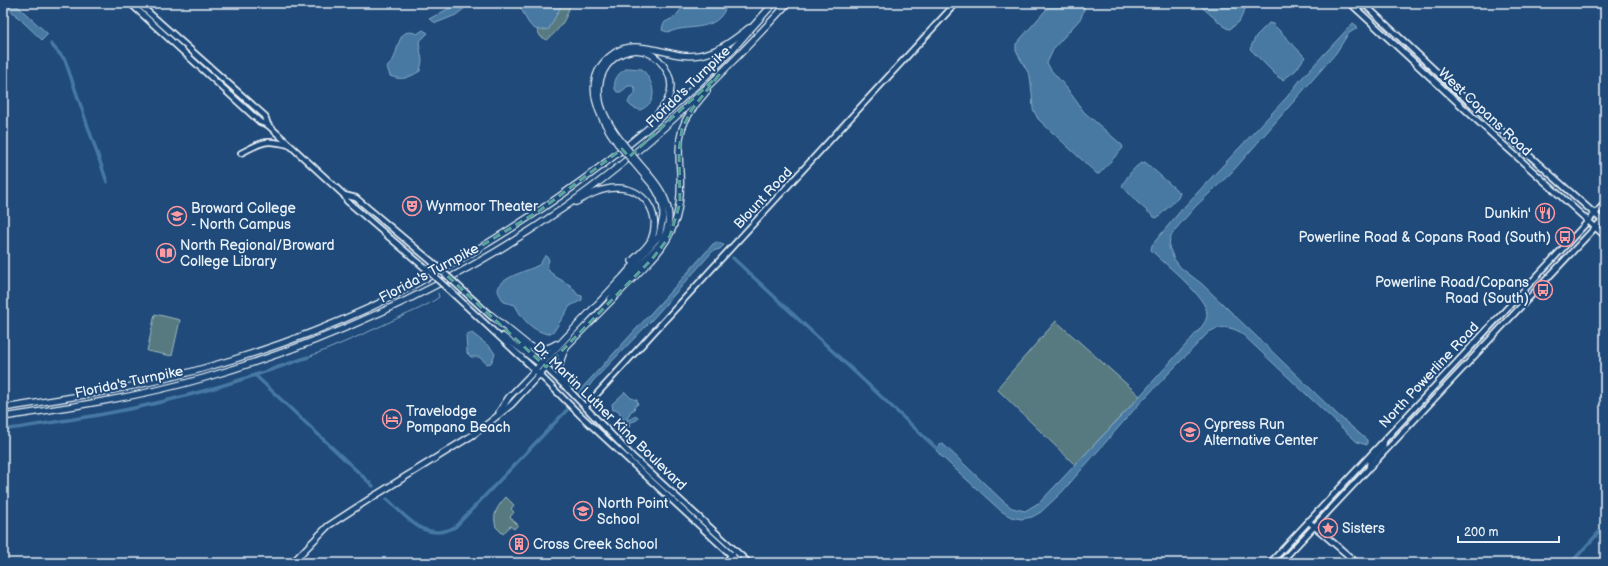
<svg xmlns="http://www.w3.org/2000/svg" width="1608" height="566" font-family="'Balsamiq Sans',sans-serif">
<style>
.green{fill:#567a80;stroke:#9fb6bc}
.water{fill:#4679a3;stroke:#87a9c5}
.lines{fill:none;stroke-linecap:round;stroke-linejoin:round}
.stream{stroke:#87a9c5;stroke-width:1}
.canal{stroke:#4679a3;stroke-width:3.5}
.secondary-casing{stroke:#e8f1f8;stroke-width:8}
.primary-casing{stroke:#e8f1f8;stroke-width:8}
.highway-casing{stroke:#e8f1f8;stroke-width:8}
.secondary{stroke:#1f4a7a;stroke-width:4.5}
.primary{stroke:#1f4a7a;stroke-width:5}
.highway{stroke:#1f4a7a;stroke-width:5.5}
.secondary-bridge-casing{stroke:#e8f1f8;stroke-width:8;stroke-linecap:butt}
.highway-bridge-casing{stroke:#e8f1f8;stroke-width:8;stroke-linecap:butt}
.secondary-bridge{stroke:#1f4a7a;stroke-width:4.5}
.highway-bridge{stroke:#1f4a7a;stroke-width:5.5}
.marked{fill:none;stroke:#5ba19e;stroke-width:3;stroke-dasharray:8 5;stroke-linejoin:round}
.labels{text-anchor:middle;dominant-baseline:central;stroke-width:4;stroke-linejoin:round;paint-order:stroke}
.street-label{font-size:14px;fill:#e8f1f8;stroke:#1f4a7a}
.poi-label{font-size:14px;fill:#e8f1f8;stroke:#1f4a7a;text-anchor:start}
</style>
<rect width="100%" height="100%" fill="#1f4a7a"/>
<filter id="ink" filterUnits="userSpaceOnUse"><feTurbulence type="fractalNoise" baseFrequency=".025" numOctaves="2"/><feDisplacementMap in="SourceGraphic" scale="8" xChannelSelector="R" yChannelSelector="G"/><feConvolveMatrix kernelMatrix="1 2 1 2 8 2 1 2 1" color-interpolation-filters="sRGB"/></filter>
<g filter="url(#ink)">
<!-- green -->
<g class="green">
<path d="M521 3H570C568 18 559 30 547 40L541 37Z"/>
<path d="M155 314 180 320 172 356 147 351Z"/>
<path d="M1056 321 1140 396 1075 465 998 390 999 386Z"/>
<path d="M506 497 514 505 511 509 514 512 510 517 518 525 514 529 510 526 503 534 496 527C492 514 497 507 506 497Z"/>
</g>
<!-- water -->
<g class="water">
<path d="M3 3H14L48 34 42 40Z"/>
<path d="M459 3H471L456 15 436 23 429 19Z"/>
<path d="M518 3H561V6L549 29C528 35 527 17 518 3Z"/>
<path d="M689 3H727C721 28 700 26 680 29 673 30 669 34 662 30L663 25 665 22 675 17 682 8Z"/>
<path d="M1052 3H1086L1081 18 1054 48 1047 63 1051 70 1066 87 1084 112 1122 145 1123 148 1099 174H1097L1038 119 1033 109 1032 93 1030 76 1016 51V44Z"/>
<path d="M1197 3H1246L1247 5 1239 22 1230 29 1226 28Z"/>
<path d="M1269 23 1273 24 1305 57 1296 70 1283 80 1278 77 1250 49 1256 36Z"/>
<path d="M1353 23 1357 26V28L1348 34 1336 53 1232 172 1195 207 1175 230 1170 238 1169 247 1174 259 1181 268 1202 284 1339 416 1367 440V445L1357 442 1240 332C1229 326 1220 326 1209 332L1139 404 1062 492 1041 512 1032 517 1021 519 1011 517 1001 511 941 456 936 450 939 444H943L1003 501 1012 508 1025 511 1040 502 1130 407 1199 330C1203 325 1207 320 1207 314 1207 297 1166 265 1154 253L1151 250 1152 245 1182 209 1287 97 1301 79Z"/>
<path d="M423 30 428 33 419 42 422 61 420 71C408 78 402 81 390 76L387 67C389 65 392 62 393 60 399 49 398 25 417 34Z"/>
<path d="M628 68 642 69C654 82 660 102 640 110L632 107 628 103 630 98 635 94V88L633 86H628L621 92H617L615 89C613 79 619 72 628 68Z"/>
<path d="M1145 162 1180 193 1178 198 1157 218 1154 217 1137 202 1122 186C1126 178 1136 163 1145 162Z"/>
<path d="M717 242 724 245 720 249 713 251 650 322 593 381 581 397 579 394 581 389C625 341 670 293 713 244Z"/>
<path d="M545 256H547L549 260 547 266 549 271 556 277 570 285 578 295 582 296V300L570 306 554 331 548 334C532 331 522 319 515 305L504 302C502 299 499 294 498 291 497 277 533 270 540 264 542 262 543 258 545 256Z"/>
<path d="M469 333H472L491 348 495 354 491 363 487 364 479 357H471L467 353 466 335Z"/>
<path d="M625 392 631 398 637 400 638 404 635 406 634 410 631 411 627 419 628 420 636 416 638 417 637 420 629 423 630 427 626 425 618 410H613L612 404Z"/>
</g>
<g class="lines">
<!-- stream -->
<path class="stream" d="M308 357C339 345 369 332 398 318 412 312 427 306 439 297L438 293"/>
<!-- canal -->
<g class="canal">
<path d="M51 44 65 60 107 182"/>
<path d="M733 258 936 448"/>
<path d="M255 375 373 486"/>
<path d="M3 430C61 421 120 413 177 398 222 387 265 372 308 357"/>
<path d="M387 499C408 518 425 543 455 527L567 410"/>
<path d="M1493 561 1495 563"/>
<path d="M1571 563 1601 530 1605 528"/>
</g>
<defs>
<g id="secondary">
<path d="M130 3 260 122 268 125"/>
<path d="M138 3 265 116 268 125 344 195 347 201 425 268"/>
<path d="M1350 3 1495 137 1605 236"/>
<path d="M1363 3 1457 91 1605 223"/>
<path d="M241 153C263 142 264 139 289 145"/>
<path d="M344 195 356 198 431 261"/>
<path d="M456 284 492 317"/>
<path d="M448 289 535 370 579 414 740 563"/>
<path d="M509 333 568 389 633 457 749 563"/>
<path d="M503 336 538 363"/>
<path d="M585 407 956 3"/>
<path d="M1369 467 1370 461 1383 447 1384 441"/>
<path d="M1308 521 1357 563"/>
<path d="M724 563 733 554"/>
<path d="M1270 563 1605 203"/>
<path d="M1280 563 1605 217"/>
</g>
<g id="primary">
<path d="M499 412 509 397 542 363"/>
<path d="M292 563 328 526 371 498 476 433 511 405 546 367"/>
</g>
<g id="highway">
<path d="M621 141C612 129 603 116 600 101 591 55 646 29 668 73 677 92 664 108 651 121"/>
<path d="M618 144C600 120 580 82 609 57 616 51 624 47 633 47 656 46 676 59 699 55 719 52 733 40 749 28"/>
<path d="M576 202C589 195 602 188 616 188 645 187 662 215 651 240 647 248 638 255 632 261"/>
<path d="M610 300 614 293 660 244C682 210 659 186 637 161"/>
<path d="M491 315 529 346C539 350 546 350 556 344"/>
<path d="M566 348C557 365 558 373 568 389"/>
<path d="M542 363 623 277 659 236 663 217V207L660 197 655 188 634 163"/>
<path d="M546 367 652 259C677 232 682 207 680 172 679 157 678 143 682 129 687 114 697 103 707 91"/>
<path d="M3 408C69 398 136 388 201 369 258 353 315 333 369 308 397 295 425 279 452 264 525 223 594 175 657 121 688 94 721 64 747 33 756 23 765 13 774 3"/>
<path d="M3 417C71 407 139 397 204 378 331 341 454 284 562 209 646 151 719 78 788 3"/>
</g>
</defs>
<!-- secondary casing -->
<use href="#secondary" class="secondary-casing"/>
<!-- primary casing -->
<use href="#primary" class="primary-casing"/>
<!-- highway casing -->
<use href="#highway" class="highway-casing"/>
<!-- secondary -->
<use href="#secondary" class="secondary"/>
<!-- primary -->
<use href="#primary" class="primary"/>
<!-- highway -->
<use href="#highway" class="highway"/>
<defs>
<g id="secondary-bridge">
<path d="M431 261 456 284"/>
<path d="M425 268 448 289"/>
</g>
<g id="highway-bridge">
<path d="M621 141 637 161"/>
<path d="M618 144 634 163"/>
</g>
</defs>
<!-- secondary-bridge casing -->
<use href="#secondary-bridge" class="secondary-bridge-casing"/>
<!-- highway-bridge casing -->
<use href="#highway-bridge" class="highway-bridge-casing"/>
<!-- secondary-bridge -->
<use href="#secondary-bridge" class="secondary-bridge"/>
<!-- highway-bridge -->
<use href="#highway-bridge" class="highway-bridge"/>
</g>
</g>
<!-- marked area -->
<path class="marked" d="M719 75 692 109 682 129 679 150 680 203 670 236 652 259 546 367 441 270 539 211 622 149 629 157Z"/>
<!-- icons -->
<defs>
<symbol id="theatre-ring" viewBox="-11 -11 22 22"><circle r="9.5" fill="#1f4a7a" stroke="#ff9aa2" stroke-width="1.5"/><path d="M-5-5.5Q0-4 5-5.5V0Q5 5 0 6Q-5 5-5 0ZM-3.3-2.5H-1v1.5H-3.3ZM1-2.5H3.3v1.5H1ZM-2.8 1Q0 5.5 2.8 1Z" fill="#ff9aa2"/></symbol>
<symbol id="restaurant-ring" viewBox="-11 -11 22 22"><circle r="9.5" fill="#1f4a7a" stroke="#ff9aa2" stroke-width="1.5"/><path d="M-5-6h1v4h1v-4h1v4h1v-4h1v5L-1.5 .5V6h-2V.5L-5-1ZM5-6V6H3V1.5H1.5Q1.5-4 5-6Z" fill="#ff9aa2"/></symbol>
<symbol id="university-ring" viewBox="-11 -11 22 22"><circle r="9.5" fill="#1f4a7a" stroke="#ff9aa2" stroke-width="1.5"/><path d="M0-5L7-2L0 1L-7-2ZM-4 1L0 2.5L4 1V4Q0 6-4 4Z" fill="#ff9aa2"/></symbol>
<symbol id="bus-ring" viewBox="-11 -11 22 22"><circle r="9.5" fill="#1f4a7a" stroke="#ff9aa2" stroke-width="1.5"/><path d="M-5-6H5V4H4V6H2V4H-2V6H-4V4H-5ZM-3.5-4V0h7V-4ZM-3.5 1.2v1.5H-2V1.2ZM2 1.2v1.5H3.5V1.2Z" fill="#ff9aa2"/></symbol>
<symbol id="library-ring" viewBox="-11 -11 22 22"><circle r="9.5" fill="#1f4a7a" stroke="#ff9aa2" stroke-width="1.5"/><path d="M-6-4Q-3-5.5-.7-3.5V5Q-3 3-6 4ZM6-4Q3-5.5 .7-3.5V5Q3 3 6 4Z" fill="#ff9aa2"/></symbol>
<symbol id="hotel-ring" viewBox="-11 -11 22 22"><circle r="9.5" fill="#1f4a7a" stroke="#ff9aa2" stroke-width="1.5"/><path d="M-6-4.5h1.5V1H6V5H4.5V3h-9V5H-6ZM-4 0a1.8 1.8 0 1 1 3.6 0ZM.5 0V-2.5h3Q6-2.5 6 0Z" fill="#ff9aa2"/></symbol>
<symbol id="school-ring" viewBox="-11 -11 22 22"><circle r="9.5" fill="#1f4a7a" stroke="#ff9aa2" stroke-width="1.5"/><path d="M0-5L7-2L0 1L-7-2ZM-4 1L0 2.5L4 1V4Q0 6-4 4Z" fill="#ff9aa2"/></symbol>
<symbol id="sight-ring" viewBox="-11 -11 22 22"><circle r="9.5" fill="#1f4a7a" stroke="#ff9aa2" stroke-width="1.5"/><path d="M0-6L1.8-2.2L6-1.7L2.9 1.2L3.7 5.4L0 3.3L-3.7 5.4L-2.9 1.2L-6-1.7L-1.8-2.2Z" fill="#ff9aa2"/></symbol>
<symbol id="building-ring" viewBox="-11 -11 22 22"><circle r="9.5" fill="#1f4a7a" stroke="#ff9aa2" stroke-width="1.5"/><path d="M-4-6H4V6H1V3H-1V6H-4ZM-2.5-4.3h1.7v1.8h-1.7ZM.8-4.3h1.7v1.8H.8ZM-2.5-1h1.7V.8h-1.7ZM.8-1h1.7V.8H.8Z" fill="#ff9aa2"/></symbol>
</defs>
<g fill-rule="evenodd">
<use href="#theatre-ring" x="401" y="195" width="22" height="22"/>
<use href="#restaurant-ring" x="1534" y="202" width="22" height="22"/>
<use href="#university-ring" x="166" y="205" width="22" height="22"/>
<use href="#bus-ring" x="1554" y="226" width="22" height="22"/>
<use href="#library-ring" x="155" y="242" width="22" height="22"/>
<use href="#bus-ring" x="1532" y="279" width="22" height="22"/>
<use href="#hotel-ring" x="381" y="408" width="22" height="22"/>
<use href="#school-ring" x="1179" y="421" width="22" height="22"/>
<use href="#school-ring" x="572" y="500" width="22" height="22"/>
<use href="#sight-ring" x="1317" y="517" width="22" height="22"/>
<use href="#building-ring" x="508" y="533" width="22" height="22"/>
</g>
<g class="labels">
<!-- street labels -->
<g class="street-label">
<text transform="translate(688 87) rotate(-44)">Florida's Turnpike</text>
<text transform="translate(1485 112) rotate(43)">West Copans Road</text>
<text transform="translate(763 198) rotate(-47)">Blount Road</text>
<text transform="translate(429 273) rotate(-28)">Florida's Turnpike</text>
<text transform="translate(1429 375) rotate(-47)">North Powerline Road</text>
<text transform="translate(129 382) rotate(-12)">Florida's Turnpike</text>
<text transform="translate(610 416) rotate(44)">Dr. Martin Luther King Boulevard</text>
</g>
<!-- poi labels -->
<g class="poi-label">
<text x="426" y="206">Wynmoor Theater</text>
<text x="191" y="208">Broward College<tspan x="191" dy="16">- North Campus</tspan></text>
<text x="1531" y="213" text-anchor="end">Dunkin'</text>
<text x="1551" y="237" text-anchor="end">Powerline Road &amp; Copans Road (South)</text>
<text x="180" y="245">North Regional/Broward<tspan x="180" dy="16">College Library</tspan></text>
<text x="1529" y="282" text-anchor="end">Powerline Road/Copans<tspan x="1529" dy="16">Road (South)</tspan></text>
<text x="406" y="411">Travelodge<tspan x="406" dy="16">Pompano Beach</tspan></text>
<text x="1204" y="424">Cypress Run<tspan x="1204" dy="16">Alternative Center</tspan></text>
<text x="597" y="503">North Point<tspan x="597" dy="16">School</tspan></text>
<text x="1342" y="528">Sisters</text>
<text x="533" y="544">Cross Creek School</text>
</g>
</g>
<!-- margin -->
<rect width="1608" height="566" fill="none" stroke="#1f4a7a" stroke-width="16"/>
<rect x="8" y="8" width="1592" height="550" fill="none" stroke="#e8f1f8" stroke-width="1.5" filter="url(#ink)"/>
<!-- scale -->
<path d="M1458 536v6h101v-6" fill="none" stroke="#e8f1f8" stroke-width="2"/>
<text x="1464" y="536" font-size="12" fill="#e8f1f8" stroke="#1f4a7a" stroke-width="3" paint-order="stroke">200 m</text>
</svg>
